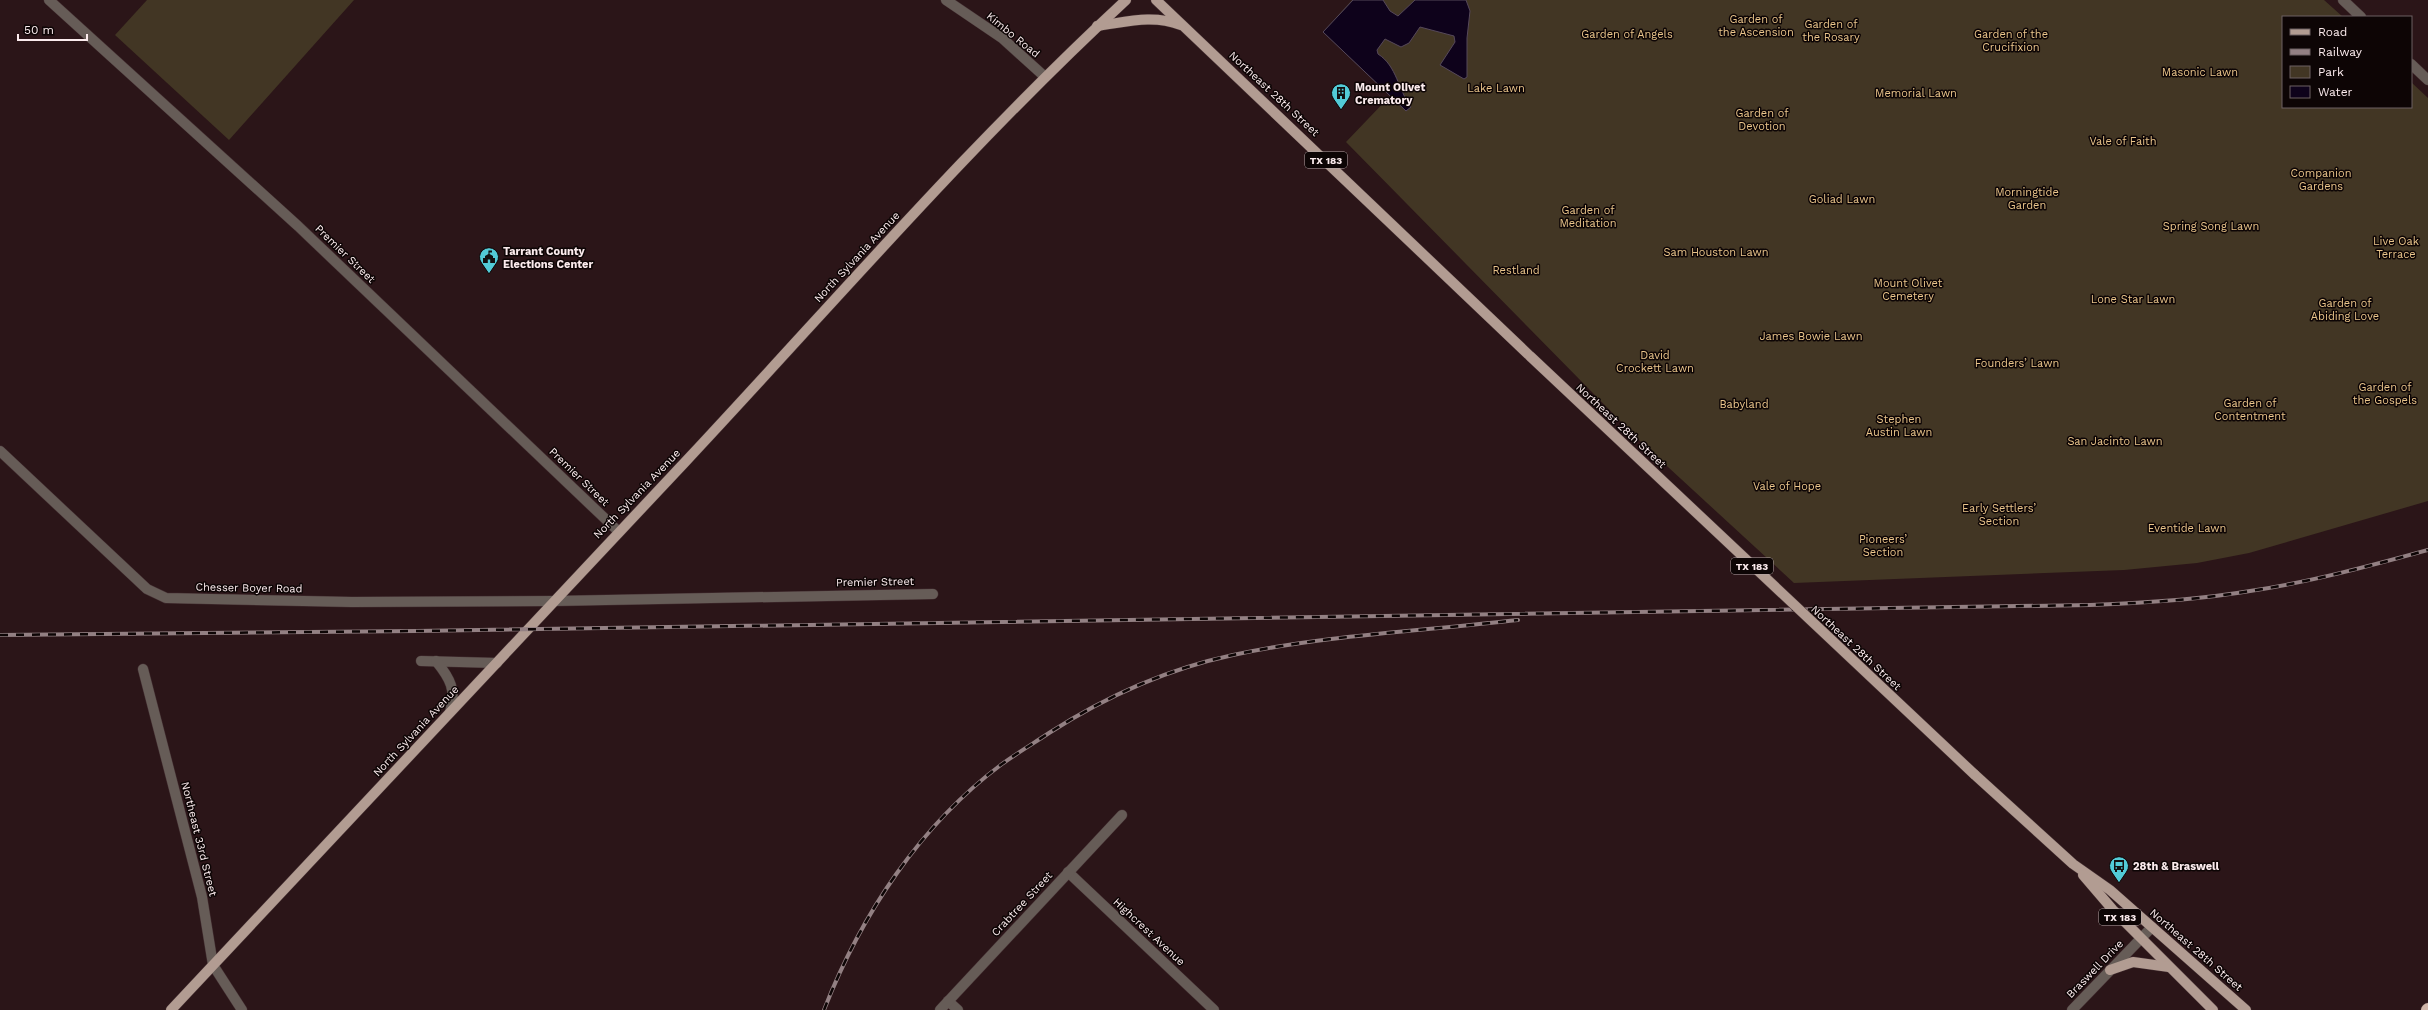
<svg xmlns="http://www.w3.org/2000/svg" width="2428" height="1010" font-family="'Work Sans',sans-serif">
<style>
.green{fill:#423624}
.water{fill:#0e021b;stroke:#55485a}
.lines{fill:none;stroke-linecap:round;stroke-linejoin:round}
.minor-casing{stroke:#442f32;stroke-width:11}
.major-casing{stroke:#442f32;stroke-width:11}
.highway-casing{stroke:#442f32;stroke-width:13}
.minor{stroke:#665c57;stroke-width:10}
.major{stroke:#b29c92;stroke-width:10}
.highway{stroke:#d0b5a9;stroke-width:12}
.rail-casing{stroke:#938083;stroke-width:4}
.rail{stroke:#0d0505;stroke-width:2.5;stroke-dasharray:8;stroke-linecap:butt}
.major-bridge-casing{stroke:#442f32;stroke-width:11;stroke-linecap:butt}
.major-bridge{stroke:#b29c92;stroke-width:10}
.labels{text-anchor:middle;dominant-baseline:central;stroke-width:3;stroke-linejoin:round;paint-order:stroke}
.shield{fill:#0d0505;stroke:#b4a6a7;stroke-width:1}
.shield-label{font-size:10px;font-weight:bold;fill:#fbebed}
.park-label{font-size:11px;fill:#eac58b;stroke:#0d0505}
.street-label{font-size:11px;fill:#fbebed;stroke:#0d0505}
.poi-label{font-size:11px;font-weight:bold;fill:#fbebed;stroke:#0d0505;text-anchor:start}
</style>
<rect width="100%" height="100%" fill="#2b1518"/>
<!-- green -->
<g class="green">
<path d="M147 0H354L229 140 115 35Z"/>
<path d="M1352 0H2324L2343 17H2283V107H2411V82L2428 98V501L2249 553 2197 563 2124 570 1794 583 1643 444 1346 142 1390 96 1323 32Z"/>
</g>
<!-- water -->
<path class="water" d="M1353 0H1383L1390 11 1398 16 1415 0H1466L1470 11 1467 38V77L1464 79 1440 65 1455 42 1454 36 1420 27 1409 43 1401 47 1385 39 1377 50 1378 54C1397 66 1398 90 1411 107L1406 111 1323 32Z"/>
<g class="lines">
<defs>
<g id="minor">
<path d="M49 0 298 226 618 531"/>
<path d="M946 0 1002 38 1044 76"/>
<path d="M2343 0 2361 17"/>
<path d="M2411 64 2428 80"/>
<path d="M0 451 147 589 166 598 352 602 554 601 933 594"/>
<path d="M421 661 497 663"/>
<path d="M436 661C450 678 457 691 450 712"/>
<path d="M143 669 202 897 213 965 242 1010"/>
<path d="M1068 872 1214 1010"/>
<path d="M948 1001 958 1010"/>
<path d="M940 1010 1122 815"/>
<path d="M2072 1010 2152 927"/>
</g>
<g id="major">
<path d="M1156 0 1531 357"/>
<path d="M1097 26C1127 22 1152 14 1181 25"/>
<path d="M1974 774 2073 864 2110 890 2246 1010"/>
<path d="M2083 875 2113 910 2213 1010"/>
<path d="M2110 970 2133 962 2169 967"/>
<path d="M171 1010C343 827 515 644 687 460 832 305 970 144 1126 0"/>
</g>
<path id="highway" d="M2427 1010 2428 1009"/>
</defs>
<!-- minor casing -->
<use href="#minor" class="minor-casing"/>
<!-- major casing -->
<use href="#major" class="major-casing"/>
<!-- highway casing -->
<use href="#highway" class="highway-casing"/>
<!-- minor -->
<use href="#minor" class="minor"/>
<!-- major -->
<use href="#major" class="major"/>
<!-- highway -->
<use href="#highway" class="highway"/>
<defs>
<g id="rail">
<path d="M0 635 416 631 2090 605C2144 603 2197 600 2250 591 2310 582 2370 566 2428 550"/>
<path d="M824 1010C861 915 920 825 1002 764 1017 753 1034 743 1049 733 1105 697 1167 669 1233 655 1326 635 1423 631 1518 620"/>
</g>
</defs>
<!-- rail casing -->
<use href="#rail" class="rail-casing"/>
<!-- rail -->
<use href="#rail" class="rail"/>
<defs>
<path id="major-bridge" d="M1531 357 1974 774"/>
</defs>
<!-- major-bridge casing -->
<use href="#major-bridge" class="major-bridge-casing"/>
<!-- major-bridge -->
<use href="#major-bridge" class="major-bridge"/>
</g>
<!-- icons -->
<defs>
<symbol id="building-pin" viewBox="-11 -11 22 30"><path d="M0 17L-7.5 6A9.5 9.5 0 1 1 7.5 6Z" fill="#52cbd7" stroke="#0d0505"/><path d="M-4-6H4V6H1V3H-1V6H-4ZM-2.5-4.3h1.7v1.8h-1.7ZM.8-4.3h1.7v1.8H.8ZM-2.5-1h1.7V.8h-1.7ZM.8-1h1.7V.8H.8Z" fill="#111"/></symbol>
<symbol id="civic-pin" viewBox="-11 -11 22 30"><path d="M0 17L-7.5 6A9.5 9.5 0 1 1 7.5 6Z" fill="#52cbd7" stroke="#0d0505"/><path d="M-.6-6.5H3V-4.5H.6V-3L4-1V1h2V6H-6V1h2V-1L-.6-3ZM-1.2 2.5V6h2.4V2.5Z" fill="#111"/></symbol>
<symbol id="bus-pin" viewBox="-11 -11 22 30"><path d="M0 17L-7.5 6A9.5 9.5 0 1 1 7.5 6Z" fill="#52cbd7" stroke="#0d0505"/><path d="M-5-6H5V4H4V6H2V4H-2V6H-4V4H-5ZM-3.5-4V0h7V-4ZM-3.5 1.2v1.5H-2V1.2ZM2 1.2v1.5H3.5V1.2Z" fill="#111"/></symbol>
</defs>
<g fill-rule="evenodd">
<use href="#building-pin" x="1330" y="82" width="22" height="30"/>
<use href="#civic-pin" x="478" y="246" width="22" height="30"/>
<use href="#bus-pin" x="2108" y="855" width="22" height="30"/>
</g>
<g class="labels">
<!-- shield labels -->
<g class="shield">
<rect x="1305" y="152" width="42" height="16" rx="3"/>
<rect x="1731" y="558" width="42" height="16" rx="3"/>
<rect x="2099" y="909" width="42" height="16" rx="3"/>
</g>
<g class="shield-label">
<text x="1326" y="160">TX 183</text>
<text x="1752" y="566">TX 183</text>
<text x="2120" y="917">TX 183</text>
</g>
<!-- park labels -->
<g class="park-label">
<text x="1756" y="19">Garden of<tspan x="1756" dy="13">the Ascension</tspan></text>
<text x="1831" y="24">Garden of<tspan x="1831" dy="13">the Rosary</tspan></text>
<text x="1627" y="34">Garden of Angels</text>
<text x="2011" y="34">Garden of the<tspan x="2011" dy="13">Crucifixion</tspan></text>
<text x="2200" y="72">Masonic Lawn</text>
<text x="1496" y="88">Lake Lawn</text>
<text x="1916" y="93">Memorial Lawn</text>
<text x="1762" y="113">Garden of<tspan x="1762" dy="13">Devotion</tspan></text>
<text x="2123" y="141">Vale of Faith</text>
<text x="2321" y="173">Companion<tspan x="2321" dy="13">Gardens</tspan></text>
<text x="2027" y="192">Morningtide<tspan x="2027" dy="13">Garden</tspan></text>
<text x="1842" y="199">Goliad Lawn</text>
<text x="1588" y="210">Garden of<tspan x="1588" dy="13">Meditation</tspan></text>
<text x="2211" y="226">Spring Song Lawn</text>
<text x="2396" y="241">Live Oak<tspan x="2396" dy="13">Terrace</tspan></text>
<text x="1716" y="252">Sam Houston Lawn</text>
<text x="1516" y="270">Restland</text>
<text x="1908" y="283">Mount Olivet<tspan x="1908" dy="13">Cemetery</tspan></text>
<text x="2133" y="299">Lone Star Lawn</text>
<text x="2345" y="303">Garden of<tspan x="2345" dy="13">Abiding Love</tspan></text>
<text x="1811" y="336">James Bowie Lawn</text>
<text x="1655" y="355">David<tspan x="1655" dy="13">Crockett Lawn</tspan></text>
<text x="2017" y="363">Founders’ Lawn</text>
<text x="2385" y="387">Garden of<tspan x="2385" dy="13">the Gospels</tspan></text>
<text x="2250" y="403">Garden of<tspan x="2250" dy="13">Contentment</tspan></text>
<text x="1744" y="404">Babyland</text>
<text x="1899" y="419">Stephen<tspan x="1899" dy="13">Austin Lawn</tspan></text>
<text x="2115" y="441">San Jacinto Lawn</text>
<text x="1787" y="486">Vale of Hope</text>
<text x="1999" y="508">Early Settlers’<tspan x="1999" dy="13">Section</tspan></text>
<text x="2187" y="528">Eventide Lawn</text>
<text x="1883" y="539">Pioneers’<tspan x="1883" dy="13">Section</tspan></text>
</g>
<!-- street labels -->
<g class="street-label">
<text transform="translate(1013 35) rotate(39)">Kimbo Road</text>
<text transform="translate(1274 94) rotate(43)">Northeast 28th Street</text>
<text transform="translate(345 254) rotate(44)">Premier Street</text>
<text transform="translate(857 257) rotate(-47)">North Sylvania Avenue</text>
<text transform="translate(1621 426) rotate(43)">Northeast 28th Street</text>
<text transform="translate(579 477) rotate(44)">Premier Street</text>
<text transform="translate(637 494) rotate(-46)">North Sylvania Avenue</text>
<text transform="translate(875 582) rotate(-1)">Premier Street</text>
<text transform="translate(249 588) rotate(1)">Chesser Boyer Road</text>
<text transform="translate(1856 648) rotate(43)">Northeast 28th Street</text>
<text transform="translate(416 731) rotate(-47)">North Sylvania Avenue</text>
<text transform="translate(199 839) rotate(76)">Northeast 33rd Street</text>
<text transform="translate(1022 904) rotate(-47)">Crabtree Street</text>
<text transform="translate(1149 932) rotate(43)">Highcrest Avenue</text>
<text transform="translate(2196 950) rotate(41)">Northeast 28th Street</text>
<text transform="translate(2095 969) rotate(-46)">Braswell Drive</text>
</g>
<!-- poi labels -->
<g class="poi-label">
<text x="1355" y="87">Mount Olivet<tspan x="1355" dy="13">Crematory</tspan></text>
<text x="503" y="251">Tarrant County<tspan x="503" dy="13">Elections Center</tspan></text>
<text x="2133" y="866">28th &amp; Braswell</text>
</g>
</g>
<!-- legend -->
<rect x="2282" y="16" width="130" height="92" fill="#0d0505" stroke="#6c6162"/>
<rect x="2290" y="29" width="20" height="6" fill="#b29c92" stroke="#6c6162"/>
<text x="2318" y="36" font-size="12" fill="#fbebed">Road</text>
<rect x="2290" y="49" width="20" height="6" fill="#938083" stroke="#6c6162"/>
<text x="2318" y="56" font-size="12" fill="#fbebed">Railway</text>
<rect x="2290" y="66" width="20" height="12" fill="#423624" stroke="#6c6162"/>
<text x="2318" y="76" font-size="12" fill="#fbebed">Park</text>
<rect x="2290" y="86" width="20" height="12" fill="#0e021b" stroke="#6c6162"/>
<text x="2318" y="96" font-size="12" fill="#fbebed">Water</text>
<!-- scale -->
<path d="M18 34v6h69v-6" fill="none" stroke="#fbebed" stroke-width="2"/>
<text x="24" y="34" font-size="12" fill="#fbebed" stroke="#0d0505" stroke-width="3" paint-order="stroke">50 m</text>
</svg>
